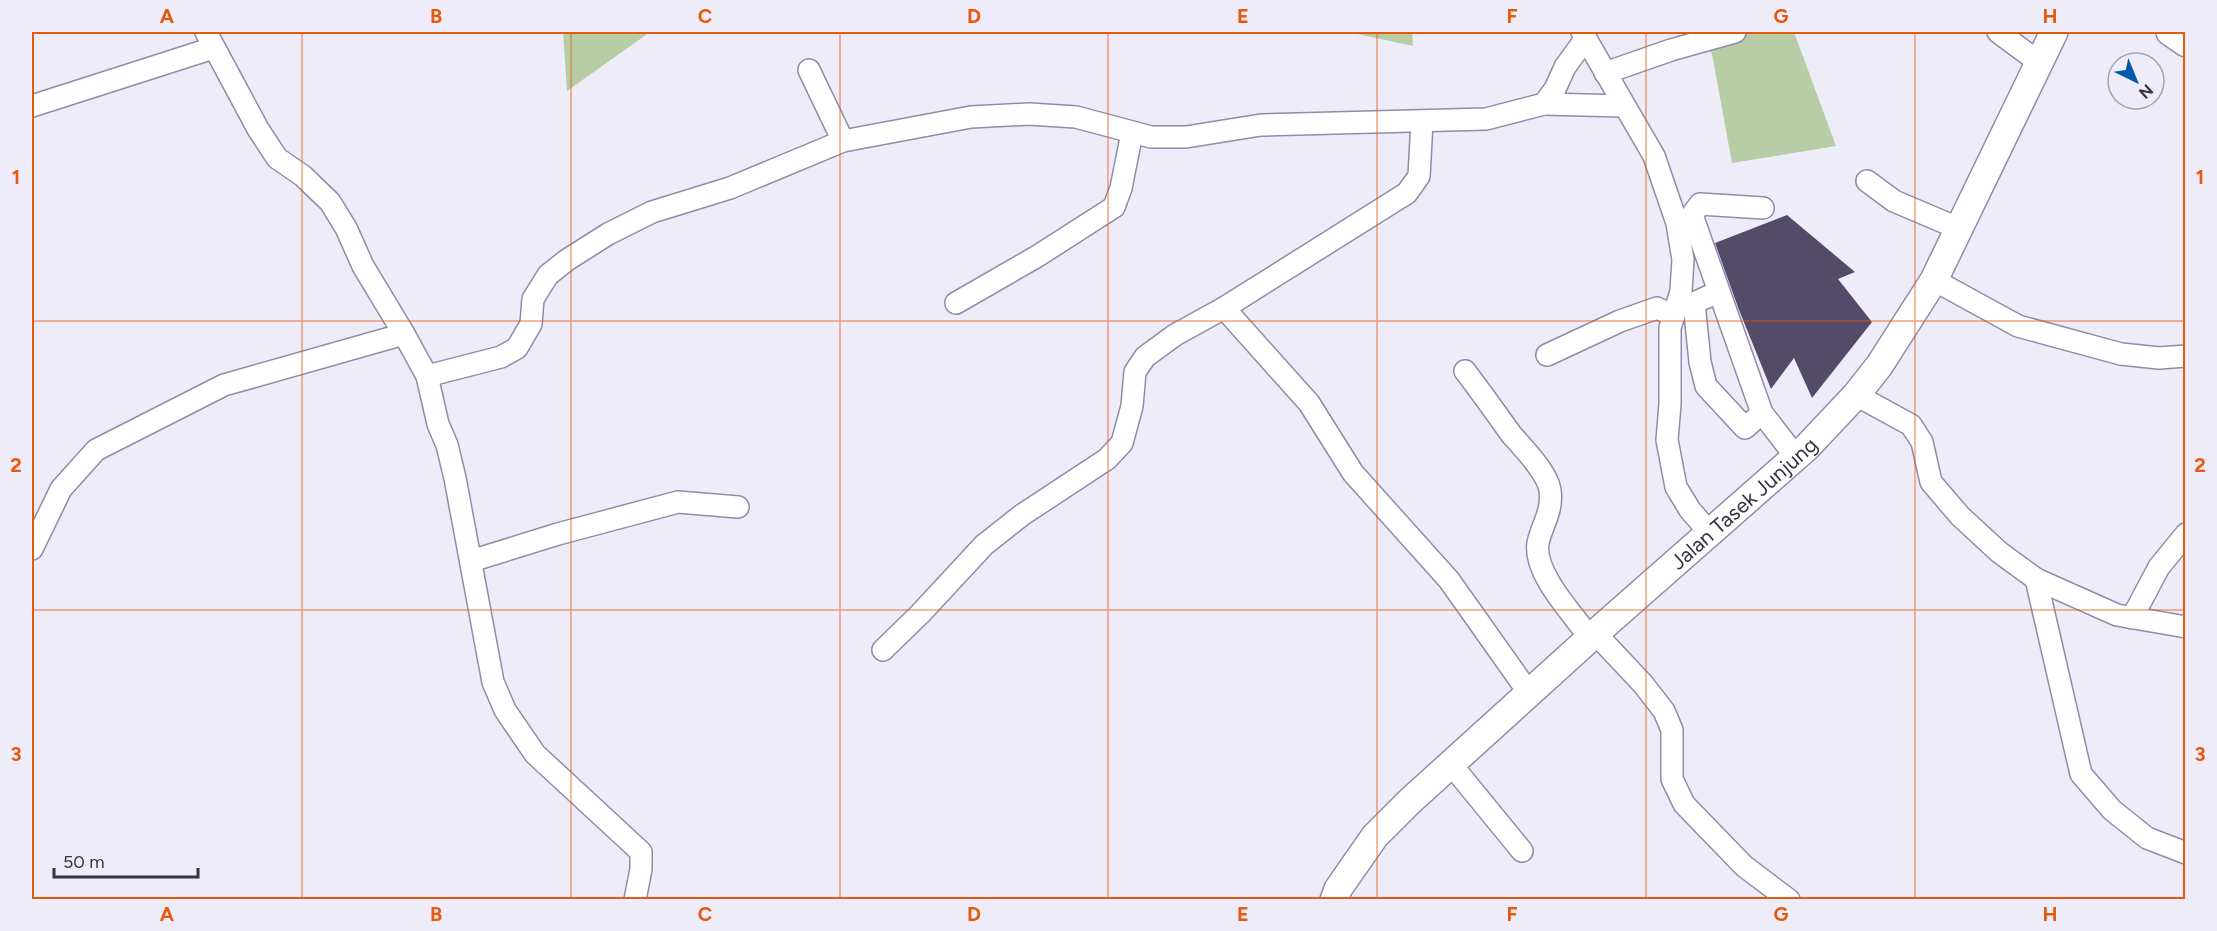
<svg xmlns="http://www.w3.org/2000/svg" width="2217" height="931" font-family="Figtree,sans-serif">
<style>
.green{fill:#b6cda6}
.building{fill:#544b69}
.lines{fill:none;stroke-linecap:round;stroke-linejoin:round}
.minor-casing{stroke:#938aab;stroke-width:24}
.major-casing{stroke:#938aab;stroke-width:30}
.minor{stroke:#fff;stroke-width:21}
.major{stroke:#fff;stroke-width:27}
.grid{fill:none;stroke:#e8590c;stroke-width:1.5;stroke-opacity:0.55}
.labels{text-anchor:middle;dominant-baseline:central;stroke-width:6;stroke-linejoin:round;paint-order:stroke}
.street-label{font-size:21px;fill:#373341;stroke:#efecfa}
.neatline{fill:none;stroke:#e8590c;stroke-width:2}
.grid-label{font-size:20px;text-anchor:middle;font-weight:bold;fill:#e8590c}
</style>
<rect width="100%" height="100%" fill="#efecfa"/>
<!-- green -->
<g class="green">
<path d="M563 32H650L567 91Z"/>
<path d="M1348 32H1412L1413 46Z"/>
<path d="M1699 32H1794L1836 146 1732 163 1712 54Z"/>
</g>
<!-- building -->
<path class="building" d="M1787 215 1855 272 1838 279 1872 322 1812 398 1794 358 1771 389 1739 310 1715 243Z"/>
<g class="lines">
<defs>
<g id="minor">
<path d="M206 32 258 129 277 158 303 176 330 202 346 228 363 266 404 334 427 376 438 424 447 445 455 478 493 682 505 710 535 754 641 852V869L635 900"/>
<path d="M1582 32 1654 156 1677 223 1683 260 1681 291 1670 328V404L1667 440 1676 487 1690 510 1710 533"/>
<path d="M1998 32 2040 63"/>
<path d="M809 70 843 141"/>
<path d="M1605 73 1671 50 1735 32"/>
<path d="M1544 104 1624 106"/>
<path d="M32 106 213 48"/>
<path d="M1422 122 1419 176 1407 193 1224 308 1309 403 1353 473 1449 580 1529 693"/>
<path d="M1867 181 1894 201 1960 229"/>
<path d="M1763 208 1700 204 1692 215 1762 413 1796 457"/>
<path d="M1934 280 2018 326 2121 354 2159 358 2186 356"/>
<path d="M1718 292 1694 303 1700 362 1706 386 1745 428 1762 413"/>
<path d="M956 303 1036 257 1114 207 1121 188 1132 133"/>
<path d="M1547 355 1620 321 1657 308 1674 316"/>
<path d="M1465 371C1481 392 1496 413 1511 434 1523 448 1547 472 1550 490 1553 512 1542 524 1538 543 1533 573 1573 614 1590 638"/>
<path d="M427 376 501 357 517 348 531 324 533 299 548 275 567 260 608 234 652 212 730 188 843 141 971 117 1029 114 1076 117 1151 137H1186L1261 125 1486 119 1544 104 1555 89 1565 67 1586 38"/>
<path d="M1856 395 1911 425 1922 442 1931 482 1960 516 1999 552 2036 579 2117 615 2186 627"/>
<path d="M32 549 61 489 96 450 224 385 404 334"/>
<path d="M471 561 558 534 678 502 738 507"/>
<path d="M2036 579 2081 774 2112 810 2147 838 2186 853"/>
<path d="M2132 618 2159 567 2186 534"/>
<path d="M1595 633 1643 684 1664 711 1672 730V779L1684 804 1744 866 1789 900"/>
<path d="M883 650 920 614 984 545 1022 515 1107 459 1122 443 1132 406 1135 372 1145 357 1175 335 1224 308"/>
<path d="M1450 763 1522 851"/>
</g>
<g id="major">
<path d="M2170 32 2186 43"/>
<path id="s1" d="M1334 900 1338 889 1375 836 1409 802 1590 638 1807 447 1856 395 1879 366 1934 280 2054 32"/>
</g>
</defs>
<!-- minor casing -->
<use href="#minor" class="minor-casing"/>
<!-- major casing -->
<use href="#major" class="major-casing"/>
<!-- minor -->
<use href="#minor" class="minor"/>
<!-- major -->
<use href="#major" class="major"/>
</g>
<!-- grid -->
<path class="grid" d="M302 32V900M571 32V900M840 32V900M1108 32V900M1377 32V900M1646 32V900M1915 32V900M32 321H2186M32 610H2186"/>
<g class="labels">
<!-- street labels -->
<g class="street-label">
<text stroke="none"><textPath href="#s1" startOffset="573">Jalan Tasek Junjung</textPath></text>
</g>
</g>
<!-- border -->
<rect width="2217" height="931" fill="none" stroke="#efecfa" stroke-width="66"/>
<!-- north arrow -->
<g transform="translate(2136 81) rotate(137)"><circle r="28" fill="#efecfa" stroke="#a5a2b0" stroke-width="1.5"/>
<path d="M0-4.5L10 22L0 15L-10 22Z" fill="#015aa7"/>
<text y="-9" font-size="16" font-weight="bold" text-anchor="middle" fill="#373341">N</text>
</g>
<!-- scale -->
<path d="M54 868v9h144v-9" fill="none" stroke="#373341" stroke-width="3"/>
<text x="63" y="868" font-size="18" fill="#373341" stroke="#efecfa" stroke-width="4.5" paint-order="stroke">50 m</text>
<rect x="33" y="33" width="2151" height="865" class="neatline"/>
<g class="grid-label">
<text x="167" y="23">A</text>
<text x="436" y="23">B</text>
<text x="705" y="23">C</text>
<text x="974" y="23">D</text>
<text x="1243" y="23">E</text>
<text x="1512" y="23">F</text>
<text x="1781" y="23">G</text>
<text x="2050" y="23">H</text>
<text x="16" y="184">1</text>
<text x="2200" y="184">1</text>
<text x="16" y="472">2</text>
<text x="2200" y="472">2</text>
<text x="16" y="761">3</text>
<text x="2200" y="761">3</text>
<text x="167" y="921">A</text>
<text x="436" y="921">B</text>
<text x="705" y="921">C</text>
<text x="974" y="921">D</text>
<text x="1243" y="921">E</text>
<text x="1512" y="921">F</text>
<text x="1781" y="921">G</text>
<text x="2050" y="921">H</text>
</g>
</svg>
